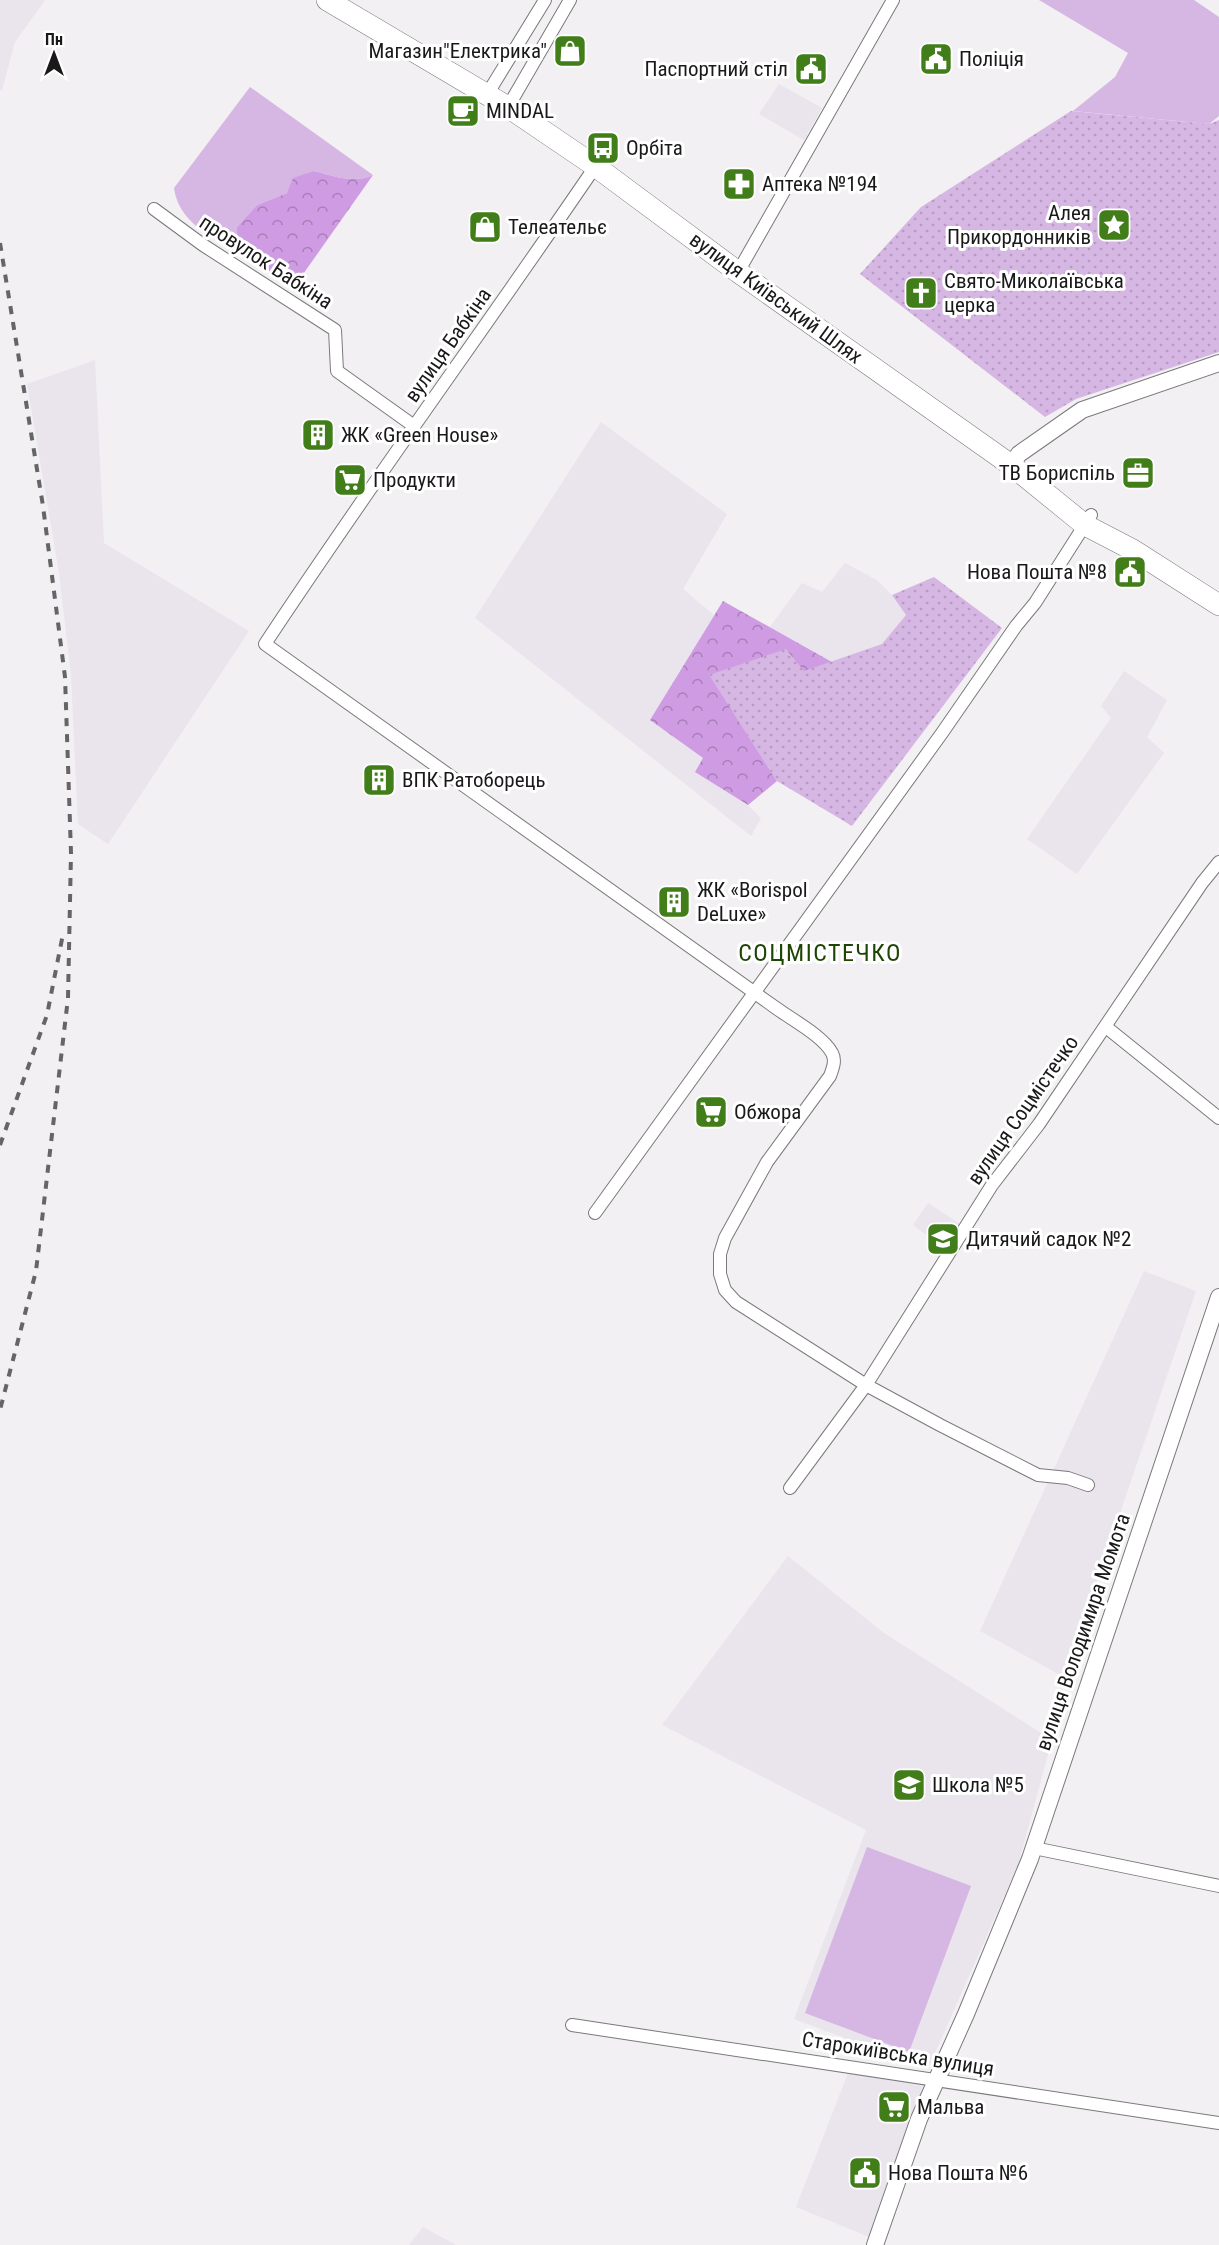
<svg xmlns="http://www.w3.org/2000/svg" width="1219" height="2245" font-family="'Roboto Condensed',sans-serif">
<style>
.built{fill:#eae4ed}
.grass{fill:#d6b6e3}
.forest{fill:url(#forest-crowns)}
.park{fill:url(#park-dots)}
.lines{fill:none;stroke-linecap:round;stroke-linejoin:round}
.street-casing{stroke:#7b797b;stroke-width:14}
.secondary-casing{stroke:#7b797b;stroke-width:18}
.highway-casing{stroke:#7b797b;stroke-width:22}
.street{stroke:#fff;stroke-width:12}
.secondary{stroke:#fff;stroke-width:16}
.highway{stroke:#fff;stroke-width:21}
.rail{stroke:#656466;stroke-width:4;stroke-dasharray:8 8;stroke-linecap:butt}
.labels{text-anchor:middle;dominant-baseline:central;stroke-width:6;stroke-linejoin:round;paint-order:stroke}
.poi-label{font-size:21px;fill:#19191a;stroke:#fff;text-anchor:start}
.street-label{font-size:21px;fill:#19191a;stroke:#fff}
.quarter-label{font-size:24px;letter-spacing:1.5px;fill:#1f4504;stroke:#fff}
</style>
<defs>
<pattern id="forest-crowns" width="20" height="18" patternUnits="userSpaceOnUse" patternTransform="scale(1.5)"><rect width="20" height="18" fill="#cf9ce3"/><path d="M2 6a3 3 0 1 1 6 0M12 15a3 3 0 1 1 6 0" fill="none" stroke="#a77eb7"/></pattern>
<pattern id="park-dots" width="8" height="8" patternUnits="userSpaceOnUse" patternTransform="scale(1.5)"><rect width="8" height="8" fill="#d6b6e3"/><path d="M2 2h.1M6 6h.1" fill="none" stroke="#b79cc2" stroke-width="1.8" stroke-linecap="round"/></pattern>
</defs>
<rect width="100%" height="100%" fill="#f2f0f3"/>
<!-- built -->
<g class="built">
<path d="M0 0H45L15 42 2 90 0 91Z"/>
<path d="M779 84 822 108 804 140 759 114Z"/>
<path d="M95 360 104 543 249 631 108 844 78 824 71 675 59 573 27 384Z"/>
<path d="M601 422 727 514 683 589 714 615 650 720 703 758 696 772 748 805 761 818 751 836 475 618Z"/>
<path d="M845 563 877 580 892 595 906 615 882 644 832 662 770 627 802 583 822 592Z"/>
<path d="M1124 671 1167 700 1147 737 1164 753 1077 874 1027 839 1111 718 1101 706Z"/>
<path d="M928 1203 963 1226 948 1251 913 1225Z"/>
<path d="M1144 1271 1196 1291 1064 1677 980 1631Z"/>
<path d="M788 1556 884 1633 1052 1740 1018 1865 928 2069 794 2019 866 1830 662 1725Z"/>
<path d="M848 2073 923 2086 869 2237 796 2207Z"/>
<path d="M423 2227 456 2245H409Z"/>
</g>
<!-- grass -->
<g class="grass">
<path d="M1039 0H1194L1219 17V116L1209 124 1073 111 1115 77 1128 53Z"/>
<path d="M250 87 373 175C353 184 334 176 314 171L287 193 257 205 237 227 236 250C209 237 178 220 174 188Z"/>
<path d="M867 1847 971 1886 909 2052 805 2013Z"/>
</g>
<!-- forest -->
<g class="forest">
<path d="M314 171C334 176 353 184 373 175L294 287 236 250 237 227 257 205 287 193 293 178Z"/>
<path d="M723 601 832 662 804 672 710 675 777 781 748 805 695 772 703 758 650 720Z"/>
</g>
<!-- park -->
<g class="park">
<path d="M1071 111 1209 124 1219 120V352L1076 399 1045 417 860 274 921 207Z"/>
<path d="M934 577 1002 628 852 826 777 781 709 675 786 649 804 671 882 644 906 615 892 595Z"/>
</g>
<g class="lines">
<defs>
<g id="street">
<path d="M488 93 545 0"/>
<path d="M508 107 570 0"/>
<path d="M599 161C489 323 373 480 265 644L776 1008C791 1019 823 1036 832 1053 836 1060 833 1068 830 1076L767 1162 725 1238 720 1254V1274L725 1290 736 1302 866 1385 940 1425 1038 1475 1068 1478 1088 1485"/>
<path d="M154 209 203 245 335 330 337 371 414 426"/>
<path d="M738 272 893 0"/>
<path d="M1106 1027 1219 1118"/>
<path d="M595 1213 942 733 1016 626 1035 603 1091 515"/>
<path d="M790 1488 866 1385 992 1185 1039 1124 1202 883 1219 862"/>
<path d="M1034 1848 1219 1886"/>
<path d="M572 2025 1219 2123"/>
</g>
<g id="secondary">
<path d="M1011 465 1019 454 1082 410 1219 363"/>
<path d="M875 2245 919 2119 966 2014 1030 1859 1219 1297"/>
</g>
<path id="highway" d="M327 0 508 107 595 166 738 272 1011 465 1085 525 1133 550 1219 605"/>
</defs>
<!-- street casing -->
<use href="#street" class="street-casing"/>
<!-- secondary casing -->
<use href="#secondary" class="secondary-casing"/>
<!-- highway casing -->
<use href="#highway" class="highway-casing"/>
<!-- street -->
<use href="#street" class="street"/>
<!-- secondary -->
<use href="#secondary" class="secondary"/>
<!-- highway -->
<use href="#highway" class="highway"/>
<!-- rail -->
<g class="rail">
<path d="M0 243 43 506 65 677 71 853 68 998 36 1271 0 1410"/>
<path d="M0 1145 47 1015 63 934"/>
</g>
</g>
<!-- icons -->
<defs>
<symbol id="shop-square" viewBox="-11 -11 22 22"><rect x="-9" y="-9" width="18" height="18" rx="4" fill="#417d19" stroke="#fff"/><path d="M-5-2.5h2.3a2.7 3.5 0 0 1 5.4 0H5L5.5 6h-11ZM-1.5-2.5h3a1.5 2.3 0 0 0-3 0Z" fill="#fff"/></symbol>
<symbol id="civic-square" viewBox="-11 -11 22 22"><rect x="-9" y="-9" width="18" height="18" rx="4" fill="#417d19" stroke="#fff"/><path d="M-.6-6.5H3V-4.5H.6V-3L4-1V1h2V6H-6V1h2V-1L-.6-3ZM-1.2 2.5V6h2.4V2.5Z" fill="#fff"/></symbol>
<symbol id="cafe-square" viewBox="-11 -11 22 22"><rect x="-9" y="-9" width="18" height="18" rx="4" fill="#417d19" stroke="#fff"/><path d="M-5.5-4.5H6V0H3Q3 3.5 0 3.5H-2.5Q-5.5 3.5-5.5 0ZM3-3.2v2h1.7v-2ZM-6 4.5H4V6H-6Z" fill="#fff"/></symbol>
<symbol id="bus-square" viewBox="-11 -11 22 22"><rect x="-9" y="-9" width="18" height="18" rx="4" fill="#417d19" stroke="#fff"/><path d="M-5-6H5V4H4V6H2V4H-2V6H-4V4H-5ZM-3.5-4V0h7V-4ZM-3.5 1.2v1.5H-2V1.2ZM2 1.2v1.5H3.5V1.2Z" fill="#fff"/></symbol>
<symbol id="pharmacy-square" viewBox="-11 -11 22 22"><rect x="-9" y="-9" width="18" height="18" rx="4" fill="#417d19" stroke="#fff"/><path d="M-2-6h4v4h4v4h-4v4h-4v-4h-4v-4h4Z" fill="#fff"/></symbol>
<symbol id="sight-square" viewBox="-11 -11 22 22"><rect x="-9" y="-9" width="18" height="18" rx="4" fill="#417d19" stroke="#fff"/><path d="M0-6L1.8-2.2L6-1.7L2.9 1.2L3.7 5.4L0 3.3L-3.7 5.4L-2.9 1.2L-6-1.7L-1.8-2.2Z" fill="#fff"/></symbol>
<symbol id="church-square" viewBox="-11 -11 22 22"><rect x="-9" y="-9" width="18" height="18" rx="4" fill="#417d19" stroke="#fff"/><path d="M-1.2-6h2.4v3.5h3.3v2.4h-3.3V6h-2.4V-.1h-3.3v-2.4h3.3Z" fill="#fff"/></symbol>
<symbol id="building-square" viewBox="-11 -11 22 22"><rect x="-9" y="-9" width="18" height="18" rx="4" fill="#417d19" stroke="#fff"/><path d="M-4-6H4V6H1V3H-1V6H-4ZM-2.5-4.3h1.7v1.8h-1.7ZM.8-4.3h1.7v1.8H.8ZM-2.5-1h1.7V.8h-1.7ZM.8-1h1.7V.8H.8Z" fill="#fff"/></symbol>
<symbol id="office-square" viewBox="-11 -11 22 22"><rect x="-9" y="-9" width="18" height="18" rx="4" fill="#417d19" stroke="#fff"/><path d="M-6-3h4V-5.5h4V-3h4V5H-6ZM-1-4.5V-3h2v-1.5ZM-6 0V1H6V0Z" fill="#fff"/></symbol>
<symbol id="supermarket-square" viewBox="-11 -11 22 22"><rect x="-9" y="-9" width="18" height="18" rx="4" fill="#417d19" stroke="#fff"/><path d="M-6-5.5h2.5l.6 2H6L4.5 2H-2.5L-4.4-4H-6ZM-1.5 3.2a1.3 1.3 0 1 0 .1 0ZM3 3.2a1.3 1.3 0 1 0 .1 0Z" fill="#fff"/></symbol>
<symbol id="school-square" viewBox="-11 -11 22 22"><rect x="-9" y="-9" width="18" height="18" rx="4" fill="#417d19" stroke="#fff"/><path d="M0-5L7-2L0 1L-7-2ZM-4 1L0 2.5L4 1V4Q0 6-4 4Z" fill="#fff"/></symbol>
</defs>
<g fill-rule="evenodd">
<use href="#shop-square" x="551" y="32" width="38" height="38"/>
<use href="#civic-square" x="917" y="40" width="38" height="38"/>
<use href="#civic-square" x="792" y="50" width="38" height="38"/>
<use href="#cafe-square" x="444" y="92" width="38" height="38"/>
<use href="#bus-square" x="584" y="129" width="38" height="38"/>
<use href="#pharmacy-square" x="720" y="165" width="38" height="38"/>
<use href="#sight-square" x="1095" y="206" width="38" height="38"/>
<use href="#shop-square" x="466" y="208" width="38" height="38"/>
<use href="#church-square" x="902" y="274" width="38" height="38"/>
<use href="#building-square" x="299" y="416" width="38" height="38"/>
<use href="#office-square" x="1119" y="454" width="38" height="38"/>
<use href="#supermarket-square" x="331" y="461" width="38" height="38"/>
<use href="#civic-square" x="1111" y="553" width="38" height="38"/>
<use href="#building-square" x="360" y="761" width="38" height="38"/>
<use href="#building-square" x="655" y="883" width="38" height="38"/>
<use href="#supermarket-square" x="692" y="1093" width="38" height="38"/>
<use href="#school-square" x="924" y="1220" width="38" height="38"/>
<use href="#school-square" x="890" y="1766" width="38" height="38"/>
<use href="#supermarket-square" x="875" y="2088" width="38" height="38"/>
<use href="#civic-square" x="846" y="2154" width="38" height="38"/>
</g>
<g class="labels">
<!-- poi labels -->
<g class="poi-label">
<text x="547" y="51" text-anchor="end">Магазин"Електрика"</text>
<text x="959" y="59">Поліція</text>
<text x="788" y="69" text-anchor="end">Паспортний стіл</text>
<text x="486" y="111">MINDAL</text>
<text x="626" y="148">Орбіта</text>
<text x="762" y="184">Аптека №194</text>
<text x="1091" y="213" text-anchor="end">Алея<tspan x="1091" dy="24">Прикордонників</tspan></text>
<text x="508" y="227">Телеательє</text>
<text x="944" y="281">Свято-Миколаївська<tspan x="944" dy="24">церка</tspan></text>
<text x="341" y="435">ЖК «Green House»</text>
<text x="1115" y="473" text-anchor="end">ТВ Бориспіль</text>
<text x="373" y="480">Продукти</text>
<text x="1107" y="572" text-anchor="end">Нова Пошта №8</text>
<text x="402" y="780">ВПК Ратоборець</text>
<text x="697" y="890">ЖК «Borispol<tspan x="697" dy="24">DeLuxe»</tspan></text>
<text x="734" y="1112">Обжора</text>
<text x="966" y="1239">Дитячий садок №2</text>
<text x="932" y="1785">Школа №5</text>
<text x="917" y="2107">Мальва</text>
<text x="888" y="2173">Нова Пошта №6</text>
</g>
<!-- street labels -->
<g class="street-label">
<text transform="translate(266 262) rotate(33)">провулок Бабкіна</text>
<text transform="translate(776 298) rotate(36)">вулиця Київський Шлях</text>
<text transform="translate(448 345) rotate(-55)">вулиця Бабкіна</text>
<text transform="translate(1023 1110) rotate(-55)">вулиця Соцмістечко</text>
<text transform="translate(1083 1632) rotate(-71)">вулиця Володимира Момота</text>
<text transform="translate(898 2054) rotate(9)">Старокиївська вулиця</text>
</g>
<!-- quarter labels -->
<g class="quarter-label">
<text x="820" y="953">СОЦМІСТЕЧКО</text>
</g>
</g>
<!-- north arrow -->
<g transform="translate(54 54)" stroke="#ffffff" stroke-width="4.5" paint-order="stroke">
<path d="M0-4.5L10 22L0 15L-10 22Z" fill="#19191a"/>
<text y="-9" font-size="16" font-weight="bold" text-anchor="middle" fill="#19191a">Пн</text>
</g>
</svg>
